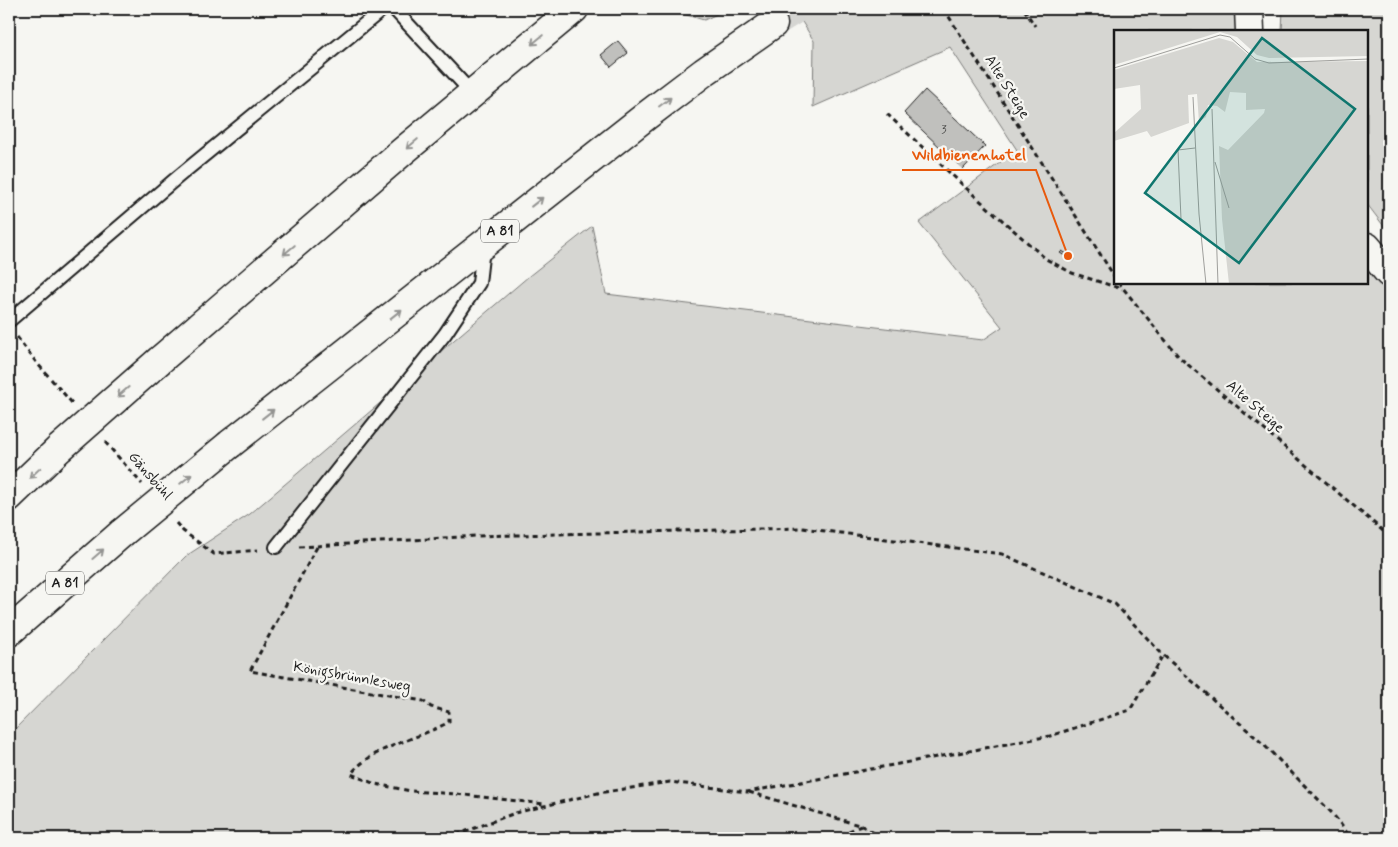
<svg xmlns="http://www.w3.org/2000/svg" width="1398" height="847" font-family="Mynerve,sans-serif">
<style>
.green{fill:#d6d6d2;stroke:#797977}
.building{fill:#c0c0bd;stroke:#1c1c1c}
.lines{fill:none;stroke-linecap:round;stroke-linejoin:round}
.highway-tunnel{stroke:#d5d5d2;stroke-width:28;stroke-dasharray:28 14;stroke-linecap:butt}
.lane-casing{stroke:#1c1c1c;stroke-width:16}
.secondary-casing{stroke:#1c1c1c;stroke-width:31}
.highway-casing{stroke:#1c1c1c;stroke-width:31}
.path{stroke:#1c1c1c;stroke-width:3;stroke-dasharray:5 4;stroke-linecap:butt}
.lane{stroke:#f6f6f2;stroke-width:12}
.secondary{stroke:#f6f6f2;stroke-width:28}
.highway{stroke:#f6f6f2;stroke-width:28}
.highway-bridge-casing{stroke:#1c1c1c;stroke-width:31;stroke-linecap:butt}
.highway-bridge{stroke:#f6f6f2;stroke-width:28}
.oneway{stroke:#949492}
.labels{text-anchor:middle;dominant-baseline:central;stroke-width:4.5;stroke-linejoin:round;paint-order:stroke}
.number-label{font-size:12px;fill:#454544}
.shield{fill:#f6f6f2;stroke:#5d5d5c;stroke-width:1}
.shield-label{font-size:14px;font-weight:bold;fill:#1c1c1c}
.street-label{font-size:15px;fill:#1c1c1c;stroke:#f6f6f2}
.inset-road{fill:none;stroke:#9f9f9c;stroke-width:1}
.view{fill:#0f766e;fill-opacity:0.15;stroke:#0f766e;stroke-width:2.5}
.inset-edge{fill:none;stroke:#1c1c1c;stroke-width:2.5}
.leader{fill:none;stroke:#e8590c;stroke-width:2}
.callout-dot{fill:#e8590c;stroke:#f6f6f2;stroke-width:2}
.callout-label{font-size:16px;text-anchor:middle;font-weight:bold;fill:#e8590c;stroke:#f6f6f2;stroke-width:4.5;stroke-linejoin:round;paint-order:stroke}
</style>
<rect width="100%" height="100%" fill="#f6f6f2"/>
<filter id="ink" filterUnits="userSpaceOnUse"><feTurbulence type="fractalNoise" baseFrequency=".02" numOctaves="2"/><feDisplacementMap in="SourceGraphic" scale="10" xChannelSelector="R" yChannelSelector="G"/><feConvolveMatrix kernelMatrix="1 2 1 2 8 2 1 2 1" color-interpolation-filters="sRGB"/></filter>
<g filter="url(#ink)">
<!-- green -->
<g class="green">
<path d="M665 9H728L704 20Z"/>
<path d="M794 9H1239L1240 31H1116V282H1367V268L1389 295V838H9V735L186 556 250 514 529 276 592 226 606 294 983 340 1002 327 919 223 1017 150 950 47 813 107 814 41Z"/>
<path d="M1283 9H1389V233L1367 204V31H1282Z"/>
</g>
<!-- building -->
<g class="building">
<path d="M618 41 628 53 611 67 601 55Z"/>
<path d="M925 90 985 146 963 169 904 113Z"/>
<path d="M1062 251 1075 259 1073 261 1060 253Z"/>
</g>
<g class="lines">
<!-- highway-tunnel -->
<path class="highway-tunnel" d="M773 24 797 9"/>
<defs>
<g id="lane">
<path d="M394 9 473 94"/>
<path d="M9 321 179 176 383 9"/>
<path d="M276 547 445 334 479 283 483 248"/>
</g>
<g id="secondary">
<path d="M1249 9 1250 31"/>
<path d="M1367 247 1389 273"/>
</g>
<g id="highway">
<path d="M160 360 402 152 574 9"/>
<path d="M230 444 646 116 704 72 773 24"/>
<path d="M9 497 60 448"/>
<path d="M9 632 122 533"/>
</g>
</defs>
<!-- lane casing -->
<use href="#lane" class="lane-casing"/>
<!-- secondary casing -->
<use href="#secondary" class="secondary-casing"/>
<!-- highway casing -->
<use href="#highway" class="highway-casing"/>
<!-- path -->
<g class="path">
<path d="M944 9 1116 279"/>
<path d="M1024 9 1035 26"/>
<path d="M887 114 966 188 1046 259 1072 273 1122 289"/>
<path d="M1118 282 1179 357 1389 536"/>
<path d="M17 337 36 362 72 403"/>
<path d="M105 442 142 484"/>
<path d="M176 523 183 531 214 554 258 550"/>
<path d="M299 547 476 536 802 528 1002 554 1115 604 1163 655 1262 743 1332 813 1351 838"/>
<path d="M317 547 250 671 423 701 431 707 449 712V722C417 740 373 746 351 774L375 784 411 791 456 794 544 804"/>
<path d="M749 792 862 826 883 838"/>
<path d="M448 838 515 813 598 793 670 782 747 792 1050 736 1130 710 1163 655"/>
<path d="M832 838 861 826"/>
</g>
<!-- lane -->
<use href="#lane" class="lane"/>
<!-- secondary -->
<use href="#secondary" class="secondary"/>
<!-- highway -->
<use href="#highway" class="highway"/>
<defs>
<g id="highway-bridge">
<path d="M60 448 160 360"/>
<path d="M122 533 230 444"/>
</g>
</defs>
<!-- highway-bridge casing -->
<use href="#highway-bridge" class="highway-bridge-casing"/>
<!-- highway-bridge -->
<use href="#highway-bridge" class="highway-bridge"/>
</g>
<!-- one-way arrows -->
<defs><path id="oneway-shaft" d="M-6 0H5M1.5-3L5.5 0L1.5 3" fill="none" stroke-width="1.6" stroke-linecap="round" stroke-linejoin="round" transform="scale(1.25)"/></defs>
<g class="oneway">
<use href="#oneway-shaft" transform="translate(537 40) rotate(140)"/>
<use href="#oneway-shaft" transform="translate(665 102) rotate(-37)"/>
<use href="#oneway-shaft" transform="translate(412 144) rotate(140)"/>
<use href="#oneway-shaft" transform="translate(537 202) rotate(-38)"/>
<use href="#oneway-shaft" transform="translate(289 250) rotate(140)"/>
<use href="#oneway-shaft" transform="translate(396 314) rotate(-38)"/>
<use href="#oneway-shaft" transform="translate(123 392) rotate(139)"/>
<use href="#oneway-shaft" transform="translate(268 414) rotate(-38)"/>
<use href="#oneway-shaft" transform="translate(35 473) rotate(137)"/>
<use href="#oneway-shaft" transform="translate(186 479) rotate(-39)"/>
<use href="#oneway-shaft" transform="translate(98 554) rotate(-41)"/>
</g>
</g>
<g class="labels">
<!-- number labels -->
<g class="number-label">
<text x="944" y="130">3</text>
</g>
<!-- shield labels -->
<g class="shield">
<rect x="481" y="219.5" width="38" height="23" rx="4"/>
<rect x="46" y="571.5" width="38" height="23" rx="4"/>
</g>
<g class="shield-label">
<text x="500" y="231">A 81</text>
<text x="65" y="583">A 81</text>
</g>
<!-- street labels -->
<g class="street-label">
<text transform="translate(1007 87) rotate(58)">Alte Steige</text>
<text transform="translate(1255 407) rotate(41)">Alte Steige</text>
<text transform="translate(150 476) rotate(49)">Gänsbühl</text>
<text transform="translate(352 677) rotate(10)">Königsbrünnlesweg</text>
</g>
</g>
<!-- overview -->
<g transform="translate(1114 30)">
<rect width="254" height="254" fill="#f6f6f2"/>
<path d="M0 0H254V26L155 28 143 25 123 7 106 2 0 35ZM105 8 119 12 143 32 254 31V254H115L108 189 105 116 114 120 150 83 151 79 132 80V63L116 62 111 82 103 76 94 75 92 87 85 92 83 64 74 65 75 93 37 107 33 101 0 111V103L27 79 26 55 0 59V40Z" fill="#d6d6d2"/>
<path class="inset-road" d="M0 38 106 5 116 7 141 29 155 33 254 29M79 67 85 184 92 254M98 79 104 254M101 132 115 178M67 189 64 120 81 118"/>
<path class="view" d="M148 8 241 79 125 233 31 163Z"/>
<rect width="254" height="254" class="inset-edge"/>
</g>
<!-- callouts -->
<path class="leader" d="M1068 256L1036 170H902"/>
<circle class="callout-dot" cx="1068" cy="256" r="5"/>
<g class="callout-label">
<text x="969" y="160">Wildbienenhotel</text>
</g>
<!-- margin -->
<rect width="1398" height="847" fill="none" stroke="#f6f6f2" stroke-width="30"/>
<rect x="15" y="15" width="1368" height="817" fill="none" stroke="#1c1c1c" stroke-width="2" filter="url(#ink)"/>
</svg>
